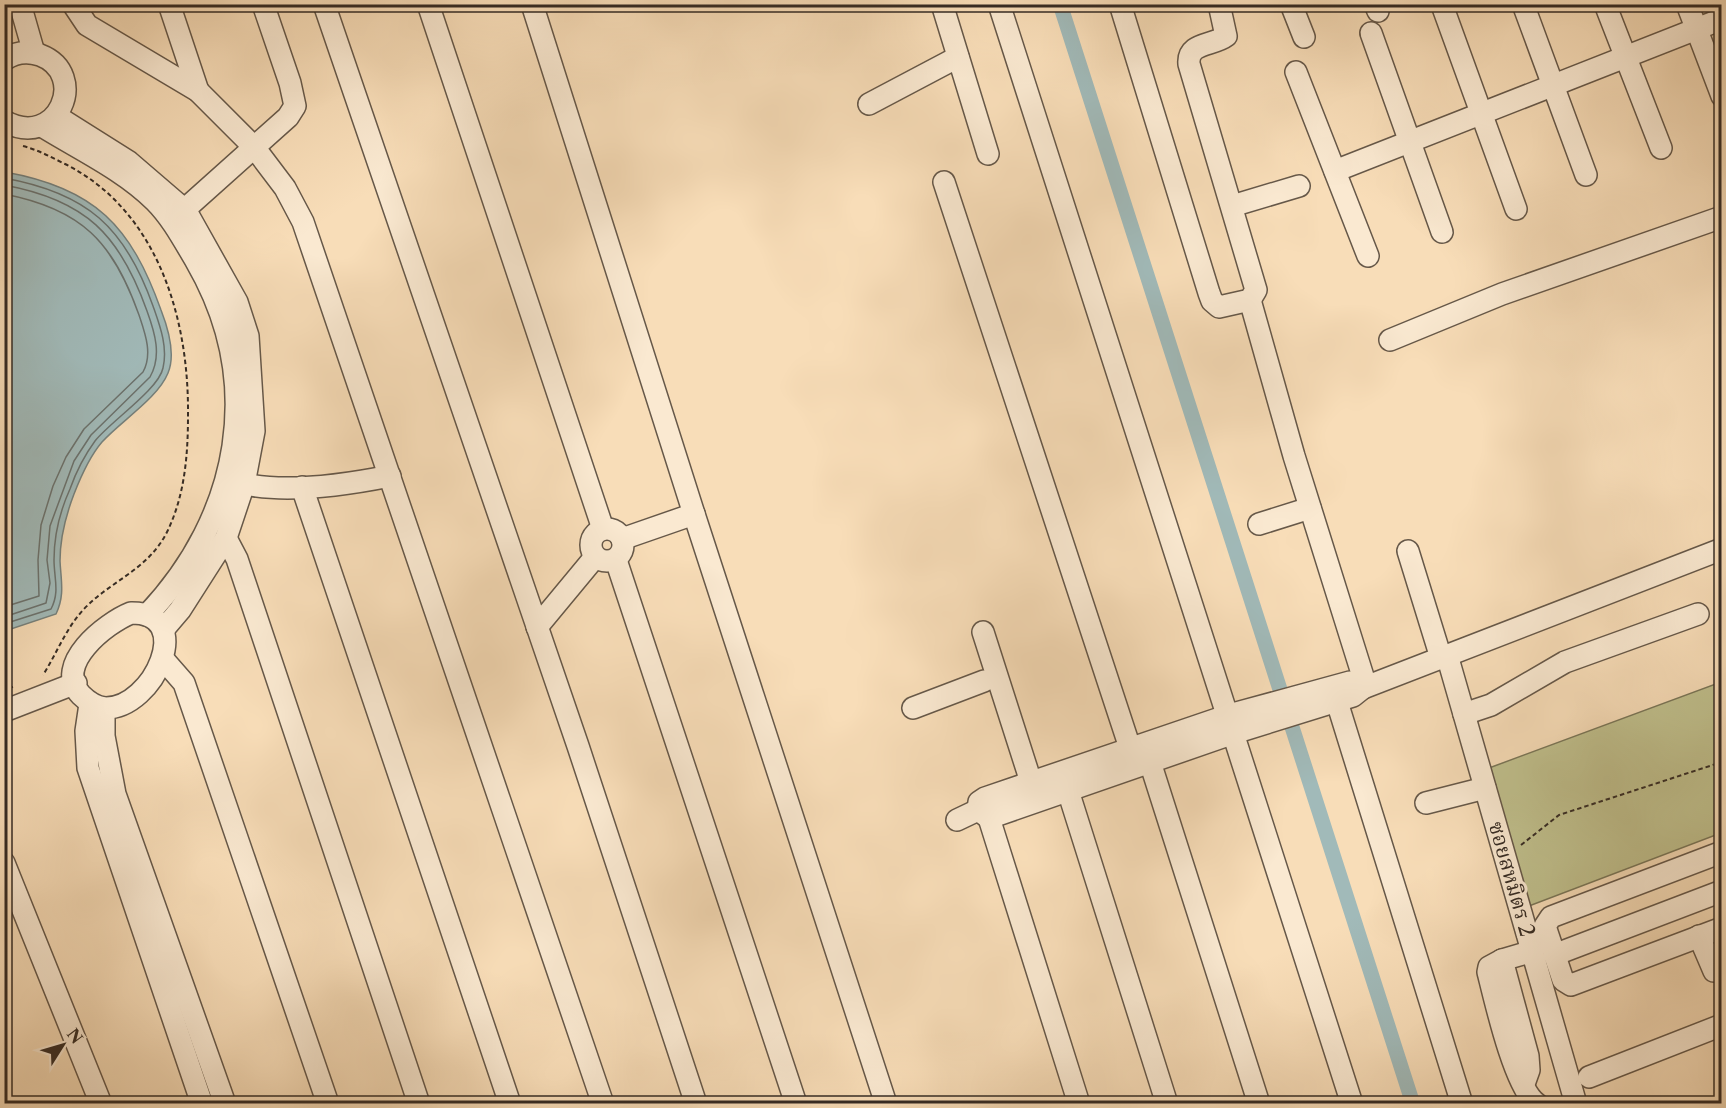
<svg xmlns="http://www.w3.org/2000/svg" width="1726" height="1108" font-family="'Libre Caslon Text','Noto Serif Thai',serif">
<style>
.green{fill:#c0c08d;stroke:#7a7658;stroke-width:1.5}
.water{fill:#a1bab9;stroke:#76817d;stroke-width:1.5}
.lines{fill:none;stroke-linecap:round;stroke-linejoin:round}
.shore{stroke:#6b726e;stroke-width:1.5}
.canal{stroke:#a1bab9;stroke-width:15}
.minor-casing{stroke:#665849;stroke-width:24}
.path{stroke:#352b24;stroke-width:2;stroke-dasharray:4.5 3;stroke-linecap:butt}
.minor{stroke:#fae9d1;stroke-width:21}
.labels{text-anchor:middle;dominant-baseline:central;stroke-width:6;stroke-linejoin:round;paint-order:stroke}
.street-label{font-size:21px;fill:#352b24;stroke:#fae9d1}
</style>
<rect width="100%" height="100%" fill="#f8ddb8"/>
<filter id="stains"><feTurbulence type="fractalNoise" baseFrequency=".00333" numOctaves="4"/><feColorMatrix values="0 0 0 0 .2 0 0 0 0 .09 0 0 0 0 .02 0 0 0 .5 -.17"/></filter>
<radialGradient id="worn" r=".72"><stop offset=".6" stop-color="#630" stop-opacity="0"/><stop offset="1" stop-color="#630" stop-opacity=".3"/></radialGradient>
<!-- green -->
<path class="green" d="M1721 682V833L1529 906 1489 768Z"/>
<!-- water -->
<path class="water" d="M5 172C95 188 131 226 161 310 168 328 176 354 168 373 158 398 121 421 102 442 90 456 81 476 74 494 66 515 60 538 60 561 61 581 65 595 56 614L5 631Z"/>
<g class="lines">
<!-- shore -->
<g class="shore">
<path d="M4 178C87 193 125 227 153 306 160 326 168 347 163 368 159 389 110 422 95 441 84 456 76 472 70 489 60 511 54 536 54 560 54 578 60 592 51 609L4 624"/>
<path d="M4 185C86 200 120 235 147 311 155 333 162 356 150 377L91 435 74 461 50 526 47 560 50 583 46 603 4 617"/>
<path d="M4 194C82 209 113 242 139 315 145 333 153 354 143 372L84 429 66 457 53 486 41 525 38 560 39 596 4 607"/>
</g>
<!-- canal -->
<path class="canal" d="M1060 4 1413 1104"/>
<defs>
<g id="minor">
<path d="M20 4 34 53"/>
<path d="M73 4 87 25 198 91 254 147 285 188 303 222 603 1104"/>
<path d="M169 4 198 91"/>
<path d="M324 4 578 746 696 1104"/>
<path d="M428 4 603 529"/>
<path d="M532 4 694 514 886 1104"/>
<path d="M942 4 988 154"/>
<path d="M999 4 1352 1104"/>
<path d="M1120 4 1209 293 1212 301 1219 307 1250 300 1256 290 1189 64C1187 42 1213 46 1226 36L1219 4"/>
<path d="M1291 4 1304 37"/>
<path d="M1375 4 1378 11"/>
<path d="M1523 4 1586 175"/>
<path d="M1605 4 1661 148"/>
<path d="M1687 4 1722 96"/>
<path d="M1442 5 1516 209"/>
<path d="M1371 33 1442 232"/>
<path d="M4 60C15 52 28 51 40 55 90 74 58 151 4 121"/>
<path d="M1296 72 1368 256"/>
<path d="M869 104 958 57"/>
<path d="M56 116 129 162 186 211 237 302 248 336 254 431 244 484 226 538 180 610 163 630"/>
<path d="M42 126C79 149 124 170 155 201 172 218 184 241 196 261 266 382 241 516 147 615"/>
<path d="M1335 171 1722 19"/>
<path d="M944 182 1134 760"/>
<path d="M1232 206 1299 186"/>
<path d="M174 219 288 117 295 106 290 83 263 4"/>
<path d="M1250 300 1294 456 1366 686"/>
<path d="M1390 340 1502 294 1722 217"/>
<path d="M233 481C277 495 345 485 390 476"/>
<path d="M302 487 510 1104"/>
<path d="M1259 524 1310 508"/>
<circle cx="607" cy="545" r="16"/>
<path d="M226 538 237 559 419 1104"/>
<path d="M622 539 694 514"/>
<path d="M1408 551 1441 658"/>
<path d="M616 560 796 1104"/>
<path d="M131 613C197 612 154 709 105 708 95 707 88 702 81 695 52 665 106 623 131 613Z"/>
<path d="M537 627 595 557"/>
<path d="M983 632 1031 782"/>
<path d="M1447 655 1576 1104"/>
<path d="M163 659 184 683 328 1104"/>
<path d="M1350 682 1363 688 1353 696 1234 733 989 818 978 810 979 802 985 798 1229 715Z"/>
<path d="M1363 688 1722 549"/>
<path d="M1333 689 1462 1104"/>
<path d="M90 704 86 731 88 768 202 1104"/>
<path d="M104 708V736L115 794 225 1104"/>
<path d="M913 708 984 681"/>
<path d="M4 711 76 683"/>
<path d="M1464 714 1491 705 1565 662 1698 614"/>
<path d="M1150 762 1259 1104"/>
<path d="M1064 778 1167 1104"/>
<path d="M1426 803 1485 788"/>
<path d="M989 818 1079 1104"/>
<path d="M957 820 978 810"/>
<path d="M1722 852 1551 917 1545 926 1563 980 1571 985 1722 928"/>
<path d="M4 863 101 1104"/>
<path d="M1699 936 1714 971H1722"/>
<path d="M1533 951 1502 960 1489 967 1488 972C1495 1000 1515 1089 1537 1104"/>
<path d="M1554 955 1722 891"/>
<path d="M1502 960 1528 1056 1529 1070 1524 1084"/>
<path d="M1589 1077 1722 1025"/>
</g>
</defs>
<!-- minor casing -->
<use href="#minor" class="minor-casing"/>
<!-- path -->
<g class="path">
<path d="M23 146C38 150 51 157 65 164 157 210 189 317 188 415 188 454 185 494 168 530 149 570 111 580 83 610 65 630 57 653 43 675"/>
<path d="M4 689 13 687"/>
<path d="M1521 845 1559 815 1722 762"/>
</g>
<!-- minor -->
<use href="#minor" class="minor"/>
</g>
<g class="labels">
<!-- street labels -->
<g class="street-label">
<text transform="translate(1512 879) rotate(74)">ซอยสหมิตร 2</text>
</g>
</g>
<!-- margin -->
<rect width="1726" height="1108" fill="none" stroke="#f8ddb8" stroke-width="24"/>
<rect x="6" y="6" width="1714" height="1096" fill="none" stroke="#352b24" stroke-width="3"/>
<rect x="12" y="12" width="1702" height="1084" fill="none" stroke="#352b24" stroke-width="1.5"/>
<!-- north arrow -->
<g transform="translate(63 1045) rotate(53)" stroke="#fae9d1" stroke-width="4.5" paint-order="stroke">
<path d="M0-4.5L10 22L0 15L-10 22Z" fill="#352b24"/>
<text y="-9" font-size="16" font-weight="bold" text-anchor="middle" fill="#352b24">N</text>
</g>
<rect width="100%" height="100%" filter="url(#stains)"/>
<rect width="100%" height="100%" fill="url(#worn)"/>
</svg>
